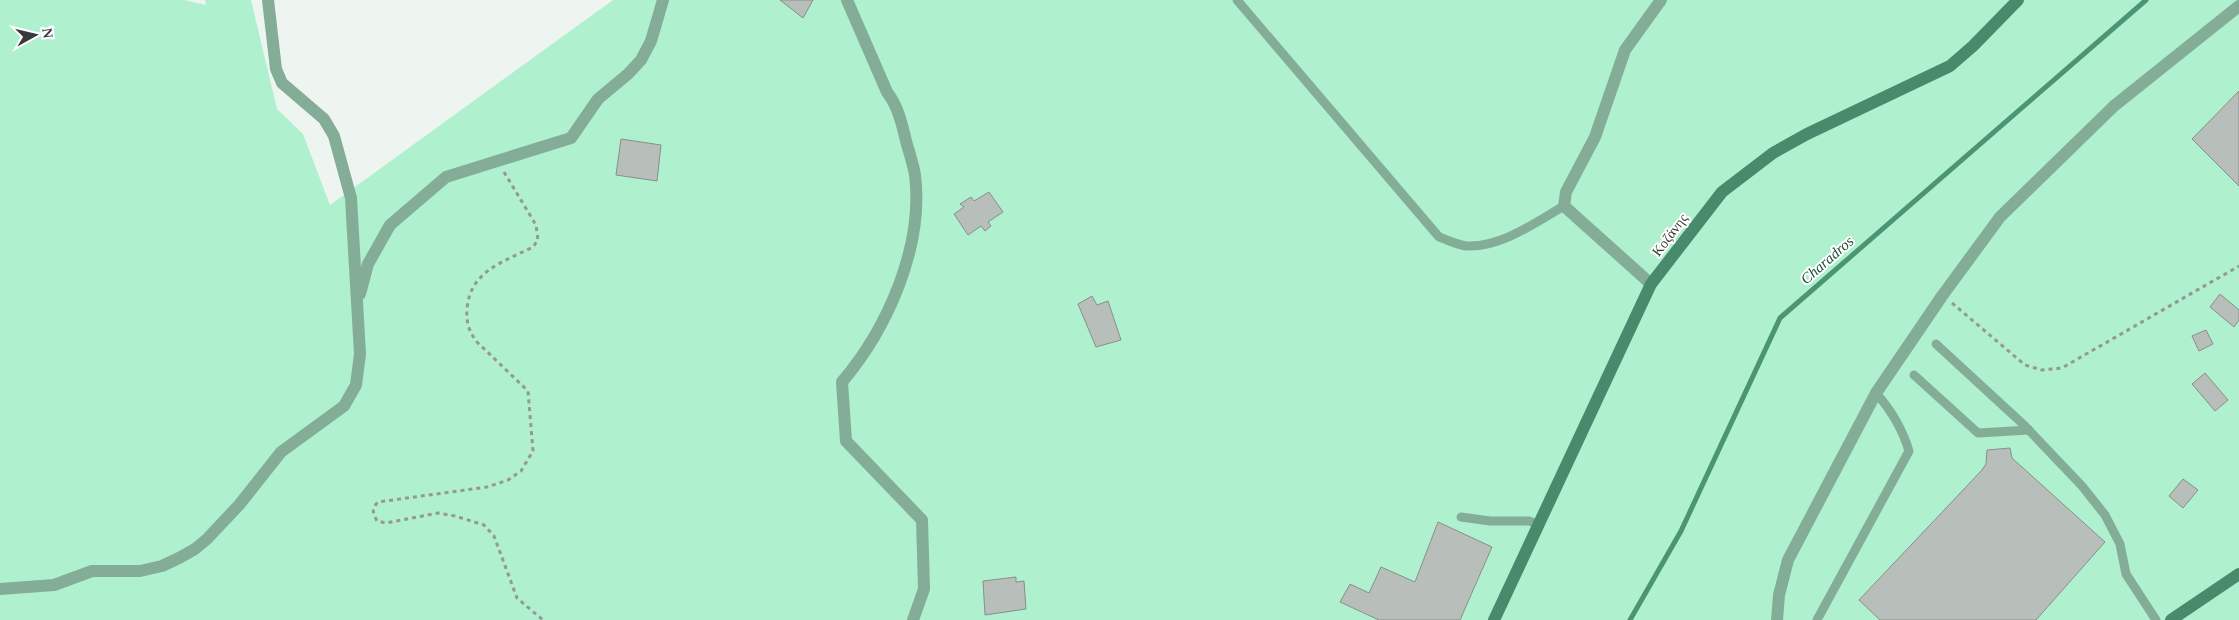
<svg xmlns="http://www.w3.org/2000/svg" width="2239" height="620" font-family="Georgia,serif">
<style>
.green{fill:#aff0cf}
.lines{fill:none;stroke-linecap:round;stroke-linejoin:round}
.stream{stroke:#4c9574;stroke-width:5}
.building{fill:#b8bfbb;stroke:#888f8b}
.path{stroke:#949896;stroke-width:3;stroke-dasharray:4 4;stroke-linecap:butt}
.lane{stroke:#84ad98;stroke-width:9}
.street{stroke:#84ad98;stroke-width:12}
.secondary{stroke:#4a8a6c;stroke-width:12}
.labels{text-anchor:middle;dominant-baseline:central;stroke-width:4;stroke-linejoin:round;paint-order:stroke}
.street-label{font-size:14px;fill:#383a39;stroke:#fff}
.water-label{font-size:15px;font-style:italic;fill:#1d4935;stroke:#fff}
</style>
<rect width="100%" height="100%" fill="#eef5f1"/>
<!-- green -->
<path class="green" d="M0 0H184L206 5 205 0H251L277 109 303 134 330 205 613 0H2239V620H0Z"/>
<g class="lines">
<!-- stream -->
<path class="stream" d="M1630 620 1681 531 1780 318 2146 0"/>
</g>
<!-- building -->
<g class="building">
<path d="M780 0H813L803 18Z"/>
<path d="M2239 91V186L2192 139Z"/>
<path d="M621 139 661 145 657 181 616 175Z"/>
<path d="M989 192 1003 212 988 222 991 226 985 231 981 226 968 235 954 214 964 207 960 204 971 197 974 201Z"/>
<path d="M2220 294 2239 310V320L2234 327 2210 307Z"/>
<path d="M1092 296 1097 305 1108 301 1121 340 1096 347 1078 304Z"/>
<path d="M2206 330 2213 344 2199 351 2192 336Z"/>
<path d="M2205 373 2228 400 2215 411 2192 384Z"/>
<path d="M2010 448 2012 458 2105 542 2036 620H1880L1859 600 1982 470 1986 464 1987 450Z"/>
<path d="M2183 479 2198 490 2183 508 2169 496Z"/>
<path d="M1438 522 1492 547 1460 620H1379L1340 602 1350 584 1369 593 1381 567 1415 582Z"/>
<path d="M1016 577V582L1024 581 1026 609 985 615 983 581Z"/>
</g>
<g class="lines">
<!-- path -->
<g class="path">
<path d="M504 172 536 225 538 240 533 247C503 262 470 271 467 309 466 322 469 332 477 342L528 391 533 451 521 471 508 480 487 487 378 502C371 509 373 513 377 521L386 523 438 513 455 516 484 525 494 536 517 598 543 620"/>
<path d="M1952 303 2025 365 2042 370 2062 368 2239 266"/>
</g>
<!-- lane -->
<g class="lane">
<path d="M1237 0 1439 237C1448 240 1459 246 1468 246 1502 247 1536 222 1564 206"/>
<path d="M1936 344 2024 425 2082 486 2105 515 2120 544 2126 574 2156 620"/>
<path d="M1914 375 1978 433 2029 430"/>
<path d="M1461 517 1490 521H1529L1538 524"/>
<path d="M1817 620 1909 451C1902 428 1892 411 1876 393"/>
</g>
<!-- street -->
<g class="street">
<path d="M847 0 887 92C898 106 902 124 906 141 909 152 913 163 915 175 924 247 887 329 842 382L846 441 922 520 924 589 913 620"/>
<path d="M1651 284 1564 206 1566 192 1595 137 1625 50 1661 0"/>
<path d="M360 294 368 264 390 225 446 177 571 138 598 99 628 74 641 60 651 41 663 0"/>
<path d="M0 589 54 585 92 571H140L162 566 179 558 195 549 207 539 239 505 281 452 344 406 356 385 360 354 351 198 334 136 324 119 282 83 276 69 268 0"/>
<path d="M1777 620 1779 595 1788 560 1876 393 1942 296 2000 217 2114 106 2239 6"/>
</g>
<!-- secondary -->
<g class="secondary">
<path d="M1494 620 1651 284 1722 192 1773 153 1807 134 1950 66 1973 46 2018 0"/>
<path d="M2171 620 2239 574"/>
</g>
</g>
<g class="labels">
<!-- street labels -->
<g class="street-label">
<text transform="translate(1670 235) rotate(-53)">Κοζάνης</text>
</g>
<!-- water labels -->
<g class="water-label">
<text transform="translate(1827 260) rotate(-41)">Charadros</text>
</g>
</g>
<!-- north arrow -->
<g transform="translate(35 35) rotate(82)" stroke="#ffffff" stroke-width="4" paint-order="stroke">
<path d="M0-4L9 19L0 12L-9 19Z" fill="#383a39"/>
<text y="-8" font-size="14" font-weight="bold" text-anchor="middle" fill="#383a39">N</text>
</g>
</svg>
